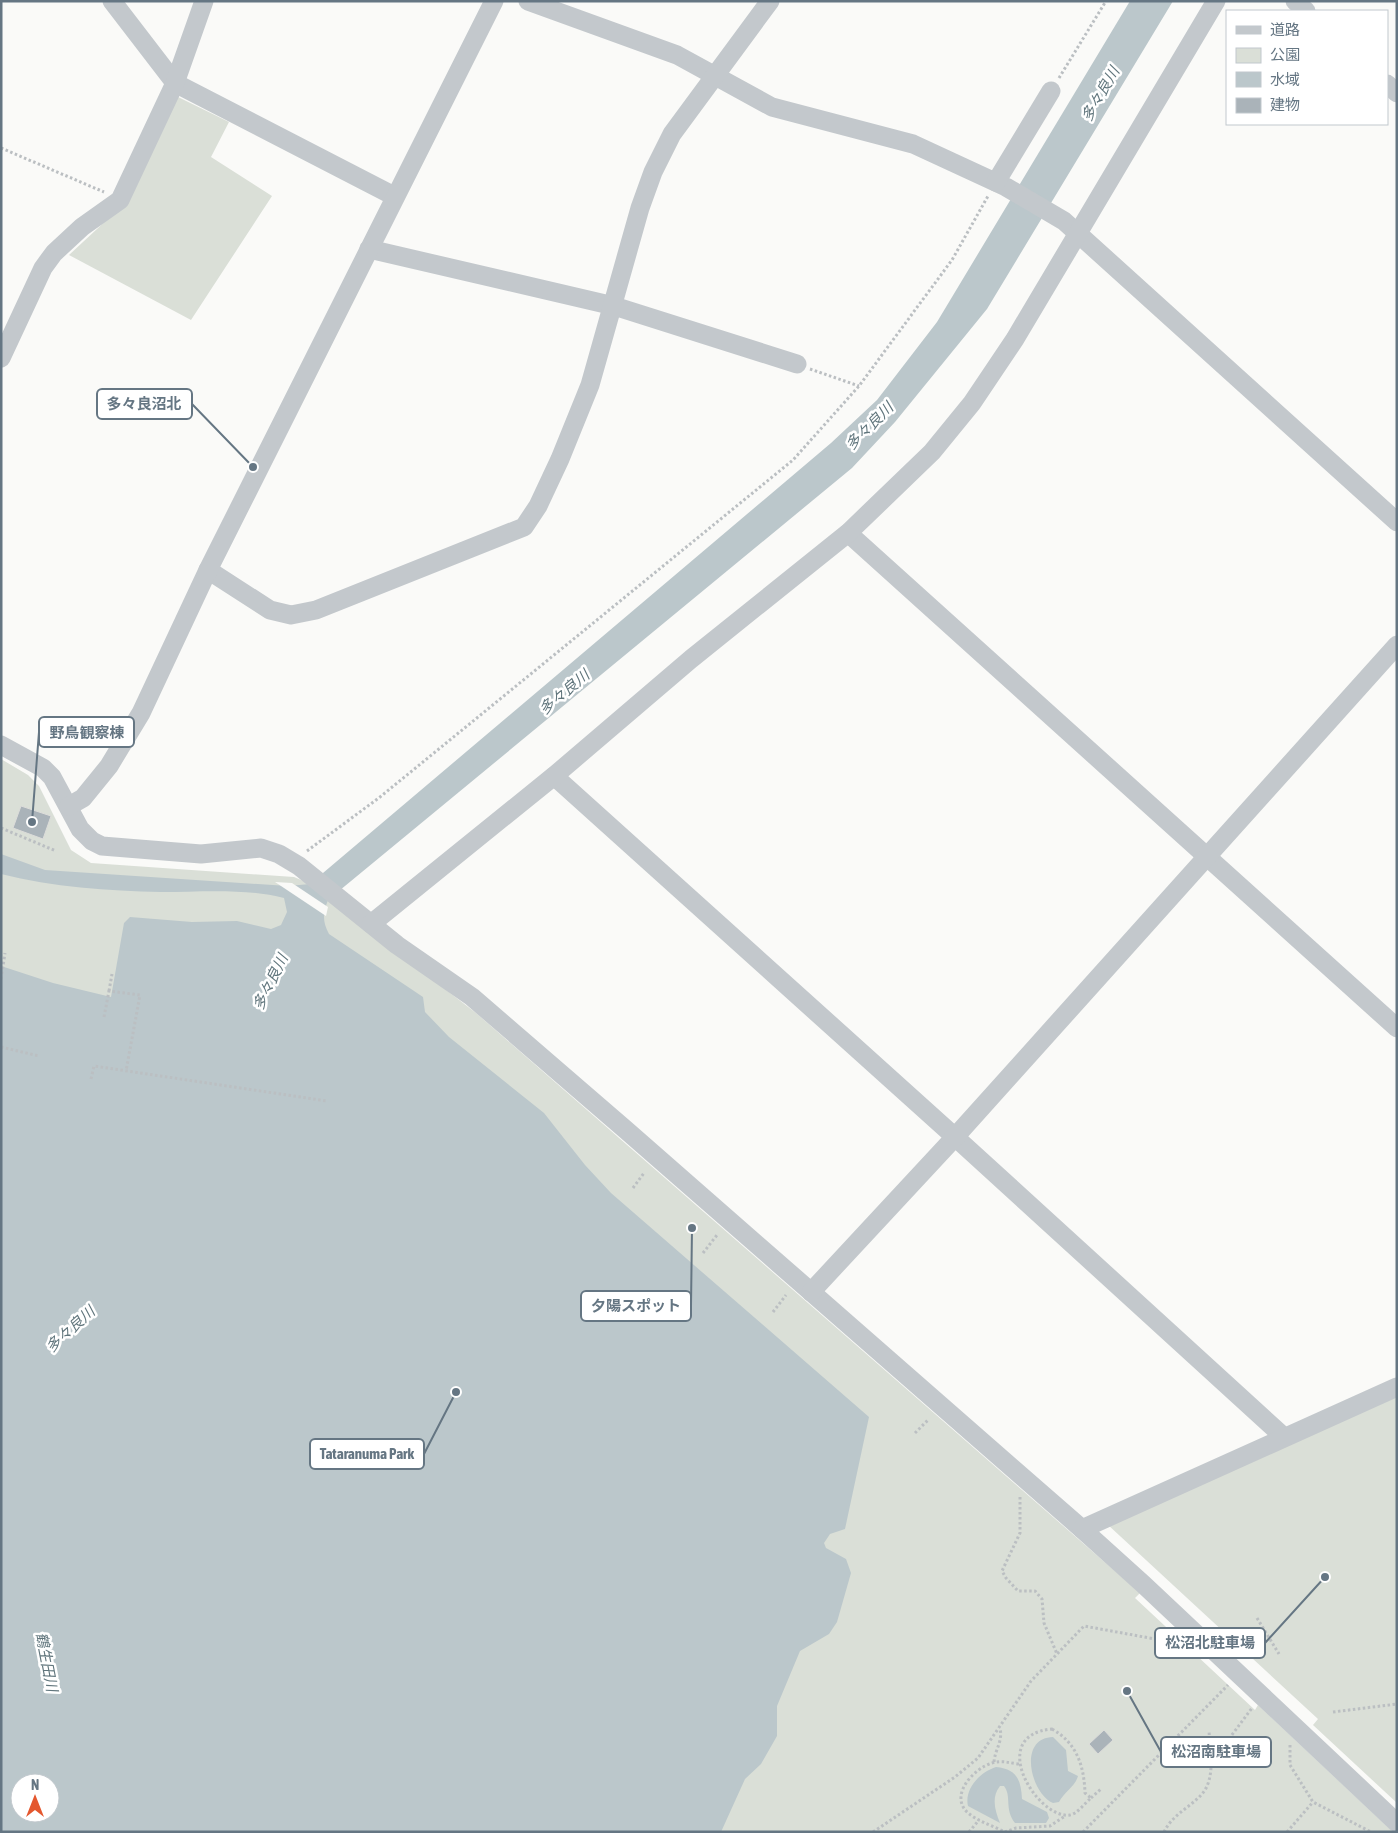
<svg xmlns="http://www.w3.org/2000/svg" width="1398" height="1833" font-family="'Asap Condensed','Noto Sans JP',sans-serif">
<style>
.green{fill:#dadfd7;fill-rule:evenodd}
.water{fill:#bbc7cb;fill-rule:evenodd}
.pier{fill:#fafaf8}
.building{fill:#aab3b9;stroke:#dcdcda}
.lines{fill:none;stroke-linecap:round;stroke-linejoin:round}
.path{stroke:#bbbfc2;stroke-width:3;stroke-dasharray:2.5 2.5;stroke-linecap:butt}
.minor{stroke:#c3c8cc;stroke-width:19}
.labels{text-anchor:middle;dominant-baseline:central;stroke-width:5;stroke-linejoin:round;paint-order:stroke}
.water-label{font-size:15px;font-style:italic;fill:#60757c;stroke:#fff}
.leader{fill:none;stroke:#657683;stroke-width:2}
.callout-dot{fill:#657683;stroke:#fff;stroke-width:2}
.callout{fill:#fff;stroke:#657683;stroke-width:2}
.callout-label{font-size:15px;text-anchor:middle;font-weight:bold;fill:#657683}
</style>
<rect width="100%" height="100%" fill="#fafaf8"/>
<!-- green -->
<g class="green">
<path d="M176 96 229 122 211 157 272 196 191 320 69 255 126 202Z"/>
<path d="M1 759 28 775 39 786 71 850 91 863 294 877 306 882 476 1013 1140 1593 1135 1598 1255 1710 1258 1705 1393 1832H1ZM20 1783H50V1813H20Z"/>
<path d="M1397 1393V1803L1313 1725 1318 1719 1107 1524Z"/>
</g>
<!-- water -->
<g class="water">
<path d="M1130 1H1173L987 309 895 422 852 468 328 900C323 913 322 921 329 934L423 997 425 1012 449 1037 544 1113 585 1165 611 1193 869 1417 845 1529 830 1534 824 1543 826 1548 846 1559 851 1573 837 1622 829 1634 800 1651 777 1706V1736L761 1764 745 1779 721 1832H1V966L53 983 111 997 124 923 130 917 192 922 237 921 271 929 281 925 287 912 284 898C245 888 201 892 161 892 108 891 53 887 1 874V854L45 870 288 886 310 884 831 443 877 400 937 322ZM20 1783H50V1813H20Z"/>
<path d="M1053 1737 1066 1750 1068 1771 1078 1776C1075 1787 1064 1792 1059 1802L1053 1803C1031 1794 1017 1738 1053 1737Z"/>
<path d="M996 1767C1017 1769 1021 1780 1022 1799L1047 1812 1049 1818 1046 1823H1015C1004 1809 1012 1796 1004 1786H1000C991 1797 995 1811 1000 1823L968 1806C964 1789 980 1772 996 1767Z"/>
</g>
<!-- pier -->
<path class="pier" d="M275 882 292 883 328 907 326 916Z"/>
<!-- building -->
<g class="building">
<path d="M21 806 51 816 43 839 13 828Z"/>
<path d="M1104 1730 1113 1740 1098 1754 1089 1744Z"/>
</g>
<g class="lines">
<!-- path -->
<g class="path">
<path d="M1059 78 1106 1"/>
<path d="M1 148 104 192"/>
<path d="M810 369 859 386"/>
<path d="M1 828 56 851"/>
<path d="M307 851 380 797 793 460 859 386 952 260 988 196"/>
<path d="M1 979 5 953"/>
<path d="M109 991 112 974"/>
<path d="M104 1017 109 991 140 995 126 1071"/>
<path d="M1 1047 39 1056"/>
<path d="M91 1079 94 1066 327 1101"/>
<path d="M633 1188 644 1173"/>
<path d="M703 1253 717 1235"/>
<path d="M773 1312 786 1295"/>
<path d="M915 1433 929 1419"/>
<path d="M1020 1497V1533L1002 1571 1006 1578 1018 1591H1035L1042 1599 1044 1623 1057 1654"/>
<path d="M1257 1618 1279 1654"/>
<path d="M1333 1712 1397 1704"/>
<path d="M1052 1729C1077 1743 1084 1766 1085 1793L1091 1798C1085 1803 1077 1814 1070 1815 1038 1820 985 1735 1052 1729Z"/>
<path d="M1290 1745V1765L1313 1802 1371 1832"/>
<path d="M994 1762C995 1749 1003 1742 1000 1728"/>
<path d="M1211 1763 1252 1708"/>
<path d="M1019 1764C1009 1763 1002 1760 992 1763 975 1768 949 1794 967 1812 977 1821 993 1826 1005 1832L1016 1828 1050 1826 1065 1816"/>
<path d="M1091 1798 1102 1788"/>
<path d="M873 1832 955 1777 978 1758 1031 1681 1084 1626 1177 1643 1180 1640"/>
<path d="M969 1832 979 1820"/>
<path d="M1083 1832 1228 1685"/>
<path d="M1164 1832C1173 1813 1194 1806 1205 1790 1215 1773 1210 1749 1209 1731"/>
<path d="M1287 1832 1313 1802"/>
</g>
<!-- minor -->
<g class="minor">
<path d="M112 1 175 83 394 196"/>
<path d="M528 1 677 55 772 107 913 144 1006 187 1064 221 1397 522"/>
<path d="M1295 1 1306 11"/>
<path d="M1387 84 1397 93"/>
<path d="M996 182 1051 91"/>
<path d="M369 249 614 306 797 364"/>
<path d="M1 358 43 268 54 253 82 227 120 200 175 83 204 1"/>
<path d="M848 533 1397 1028"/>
<path d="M208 570 270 610 291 615 316 610 524 527 538 506 560 459 590 385 640 208 653 172 672 134 770 1"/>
<path d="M1 745 43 768 52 777 80 829 92 841 102 846 201 854 261 848 279 854 299 866 397 945 472 997 626 1130 1082 1529 1143 1584 1397 1823"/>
<path d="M554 776 955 1137 1284 1437"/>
<path d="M69 806 83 798 109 766 141 713 208 570 494 1"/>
<path d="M371 924 554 776 691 659 848 533 932 452 972 403 1015 339 1216 1"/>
<path d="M811 1292 955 1137 1397 645"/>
<path d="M1082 1529 1397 1387"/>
</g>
</g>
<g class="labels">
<!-- water labels -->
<g class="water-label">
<text transform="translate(1100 94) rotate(-60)">多々良川</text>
<text transform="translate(869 426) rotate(-45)">多々良川</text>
<text transform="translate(564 692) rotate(-40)">多々良川</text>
<text transform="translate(270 982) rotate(-64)">多々良川</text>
<text transform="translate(70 1329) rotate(-42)">多々良川</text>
<text transform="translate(47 1662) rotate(79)">鶴生田川</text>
</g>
</g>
<!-- callouts -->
<path class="leader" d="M253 467L192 404M32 822L39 732M692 1228L691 1306M456 1392L424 1454M1325 1577L1265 1643M1127 1691L1161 1752"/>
<g class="callout-dot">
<circle cx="253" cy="467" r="5"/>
<circle cx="32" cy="822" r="5"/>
<circle cx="692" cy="1228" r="5"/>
<circle cx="456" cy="1392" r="5"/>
<circle cx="1325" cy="1577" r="5"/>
<circle cx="1127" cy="1691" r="5"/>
</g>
<g class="callout">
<rect x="97" y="389" width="95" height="30" rx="5"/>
<rect x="39" y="717" width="95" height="30" rx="5"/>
<rect x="581" y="1291" width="110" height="30" rx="5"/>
<rect x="310" y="1439" width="114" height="30" rx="5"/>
<rect x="1155" y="1628" width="110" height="30" rx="5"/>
<rect x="1161" y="1737" width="110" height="30" rx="5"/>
</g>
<g class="callout-label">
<text x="144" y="409">多々良沼北</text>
<text x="87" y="738">野鳥観察棟</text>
<text x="636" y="1311">夕陽スポット</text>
<text x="367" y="1459">Tataranuma Park</text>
<text x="1210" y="1648">松沼北駐車場</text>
<text x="1216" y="1757">松沼南駐車場</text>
</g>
<!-- border -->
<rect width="1398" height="1833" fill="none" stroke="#657683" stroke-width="5"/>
<!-- legend -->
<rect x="1226" y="10" width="162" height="115" fill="#ffffff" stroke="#c1c8cd"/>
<rect x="1236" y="26" width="25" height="8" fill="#c3c8cc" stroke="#c1c8cd"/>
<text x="1270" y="35" font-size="15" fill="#657683">道路</text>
<rect x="1236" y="48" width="25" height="15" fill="#dadfd7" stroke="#c1c8cd"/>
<text x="1270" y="60" font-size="15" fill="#657683">公園</text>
<rect x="1236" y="72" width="25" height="15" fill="#bbc7cb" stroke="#c1c8cd"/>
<text x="1270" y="85" font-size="15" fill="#657683">水域</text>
<rect x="1236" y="98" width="25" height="15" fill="#aab3b9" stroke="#c1c8cd"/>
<text x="1270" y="110" font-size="15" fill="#657683">建物</text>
<!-- north arrow -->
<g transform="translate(35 1798)"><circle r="24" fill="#ffffff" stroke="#c1c8cd"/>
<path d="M0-4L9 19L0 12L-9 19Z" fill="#e4572e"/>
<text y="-8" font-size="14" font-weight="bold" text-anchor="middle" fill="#657683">N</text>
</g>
</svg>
